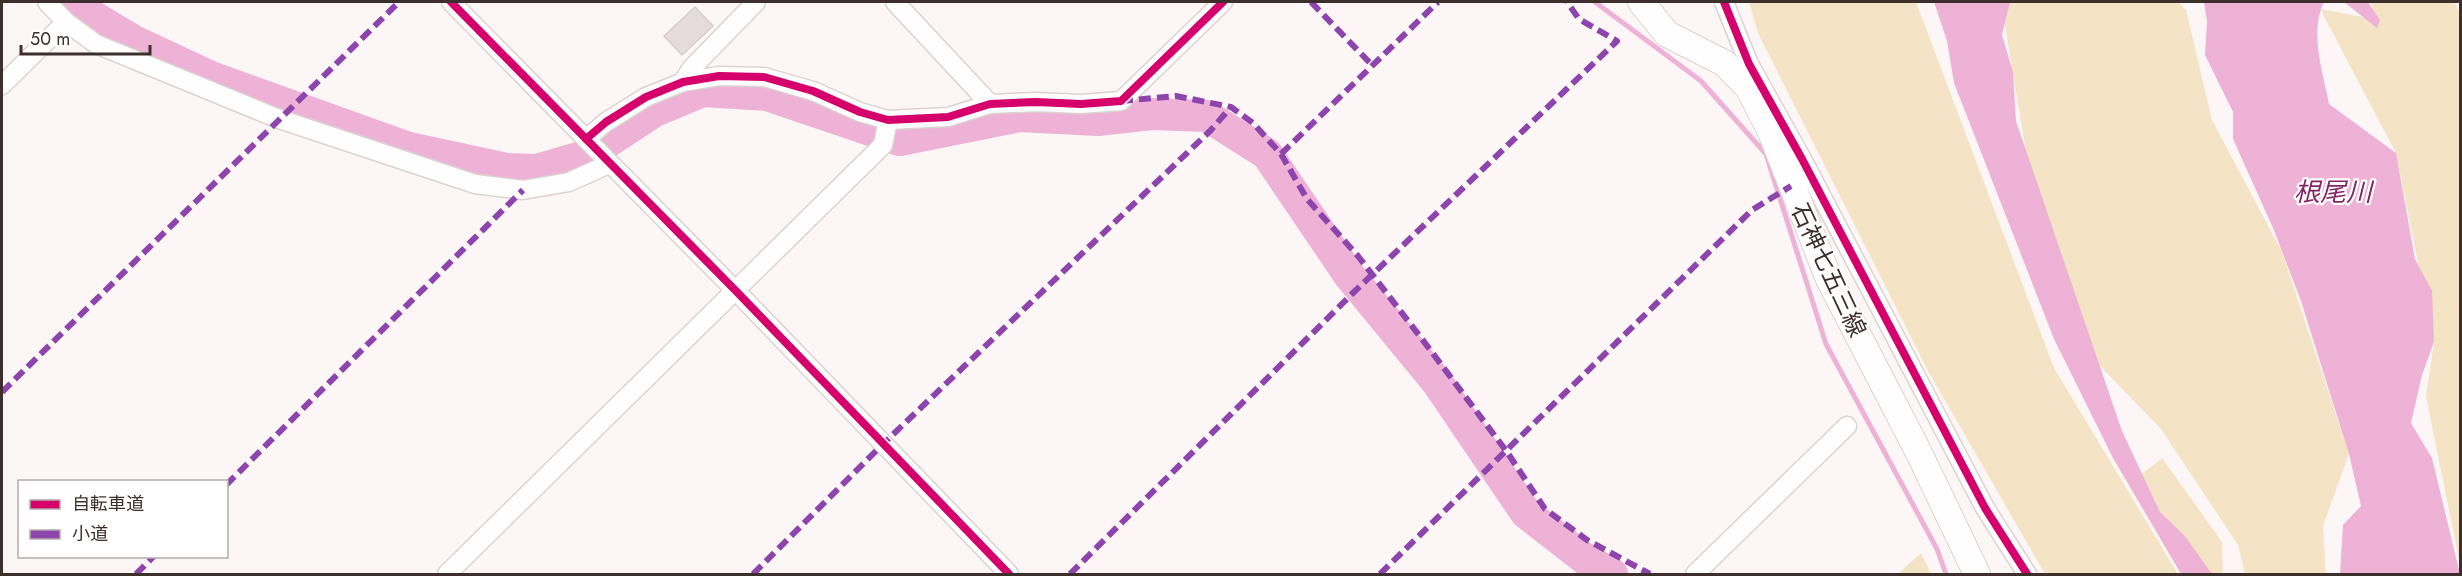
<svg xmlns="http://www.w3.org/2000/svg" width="2462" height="576" font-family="Jost,'Noto Sans JP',sans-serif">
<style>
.green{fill:#f4e3c5}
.water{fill:#edb2d5}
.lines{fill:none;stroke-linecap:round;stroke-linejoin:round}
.stream{stroke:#edb2d5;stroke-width:5}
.river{stroke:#edb2d5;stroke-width:32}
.building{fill:#e6dcdd;stroke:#d6cdcd;stroke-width:1.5}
.street-casing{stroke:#dcd3d1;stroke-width:21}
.secondary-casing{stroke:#dcd3d1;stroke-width:28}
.street{stroke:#fffefe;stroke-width:18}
.secondary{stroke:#fffefe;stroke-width:26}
.quiet{stroke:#8e44ad;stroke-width:6;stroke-dasharray:12 6;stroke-linecap:butt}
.cycleway-casing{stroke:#fff;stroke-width:11}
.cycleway{stroke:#d6006c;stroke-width:8}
.labels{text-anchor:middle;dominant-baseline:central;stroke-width:4.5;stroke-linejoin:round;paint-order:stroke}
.street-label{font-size:24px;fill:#3d2f2c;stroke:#fff}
.water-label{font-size:26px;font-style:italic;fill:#832665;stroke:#fff}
</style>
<rect width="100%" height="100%" fill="#fcf7f6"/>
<!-- green -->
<g class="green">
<path d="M1749 2H1916L2054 368 2178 574H2045L1928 371 1758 33Z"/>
<path d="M2007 2H2178L2186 10 2212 120 2282 252 2349 454 2323 526 2326 574H2245L2238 545 2161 429 2099 365 2027 158 2004 19Z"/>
<path d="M2370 2H2454L2460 13V565L2426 396 2434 342 2396 153 2320 9 2379 20Z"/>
<path d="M2162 458 2222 542 2223 574H2210L2160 512 2142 474Z"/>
<path d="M1921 553 1931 574H1898Z"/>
</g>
<!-- water -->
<g class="water">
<path d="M1934 2H2010L2002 35 2013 72 2016 121 2122 431 2160 512 2184 535 2212 574H2181L2113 458 2054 339 1954 83 1947 41Z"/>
<path d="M2204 2H2324C2309 32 2323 72 2329 104L2396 153 2415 259 2432 291 2434 342 2422 375 2411 423 2432 458 2460 574H2340L2343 525 2361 506 2349 454 2301 301 2273 228 2233 139V112L2205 55 2207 21Z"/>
<path d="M2344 2H2368L2380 20 2377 28Z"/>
</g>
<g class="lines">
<!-- stream -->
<path class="stream" d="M1595 2 1701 81 1766 154 1826 344 1937 549 1946 574"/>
<!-- river -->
<path class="river" d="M69 2 134 41 211 77 409 148 507 169 536 170 588 155 655 111 703 91 767 95 900 140 1020 116 1098 120 1152 114 1207 116 1267 154 1349 275 1437 382 1526 513 1585 559 1612 574"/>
</g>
<!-- building -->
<path class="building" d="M695 7 713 26 682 55 664 36Z"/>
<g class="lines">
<defs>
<g id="street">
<path d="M47 2 66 22 96 44 279 119 475 184 523 190 569 182 609 164"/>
<path d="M451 2 735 290 1009 574"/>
<path d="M895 2 990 104"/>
<path d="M1724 2 1749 64 1802 159 1985 508 2027 574"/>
<path d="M683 82 691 69 756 2"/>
<path d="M2 85 66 22"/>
<path d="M586 139 606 122 646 97 683 82 719 76 764 77 813 91 860 112 888 120 948 117 990 104 1036 102 1081 104 1121 101 1223 2"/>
<path d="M447 574 883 145 888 120"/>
<path d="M1695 574 1847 426"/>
</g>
<path id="secondary" d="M1641 2 1667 34 1724 63 1748 87 1771 132 1829 279 1919 453 1977 574"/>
</defs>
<!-- street casing -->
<use href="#street" class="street-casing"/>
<!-- secondary casing -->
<use href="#secondary" class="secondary-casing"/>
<!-- street -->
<use href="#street" class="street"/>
<!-- secondary -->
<use href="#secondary" class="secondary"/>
<!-- quiet -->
<g class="quiet">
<path d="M1311 2 1372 65"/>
<path d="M1121 101 1176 96 1231 107 1253 123 1281 154 1307 199 1358 256 1422 339 1507 452 1545 509 1587 540 1650 574"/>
<path d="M1281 154 1438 2"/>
<path d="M2 392 399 2"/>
<path d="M226 485 523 190"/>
<path d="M136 574 154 556"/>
<path d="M753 574 882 445 1211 130 1231 107"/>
<path d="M1070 574 1354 292 1617 41 1579 19 1567 2"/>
<path d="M1380 574 1752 210 1791 186"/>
</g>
<defs>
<g id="cycleway">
<path d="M451 2 735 290 1009 574"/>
<path d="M1724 2 1749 64 1802 159 1985 508 2027 574"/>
<path d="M586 139 606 122 646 97 683 82 719 76 764 77 813 91 860 112 888 120 948 117 990 104 1036 102 1081 104 1121 101 1223 2"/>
</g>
</defs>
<!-- cycleway casing -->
<use href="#cycleway" class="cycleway-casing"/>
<!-- cycleway -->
<use href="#cycleway" class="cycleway"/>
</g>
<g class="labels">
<!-- street labels -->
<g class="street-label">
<text transform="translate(1829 270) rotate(65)">石神七五三線</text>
</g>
<!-- water labels -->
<g class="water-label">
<text x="2333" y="192">根尾川</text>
</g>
</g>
<!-- border -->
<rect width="2462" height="576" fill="none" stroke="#3d2f2c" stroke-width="6"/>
<!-- legend -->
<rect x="18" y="480" width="210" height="78" fill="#ffffff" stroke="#b1acab" stroke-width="1.5"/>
<rect x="30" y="500" width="30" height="9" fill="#d6006c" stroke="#b1acab" stroke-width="1.5"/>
<text x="72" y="510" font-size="18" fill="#3d2f2c">自転車道</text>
<rect x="30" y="530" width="30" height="9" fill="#8e44ad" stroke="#b1acab" stroke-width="1.5"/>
<text x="72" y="540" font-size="18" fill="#3d2f2c">小道</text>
<!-- scale -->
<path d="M21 45v9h129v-9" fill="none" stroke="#3d2f2c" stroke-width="3"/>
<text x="30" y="45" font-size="18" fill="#3d2f2c" stroke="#ffffff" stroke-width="4.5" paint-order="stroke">50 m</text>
</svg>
